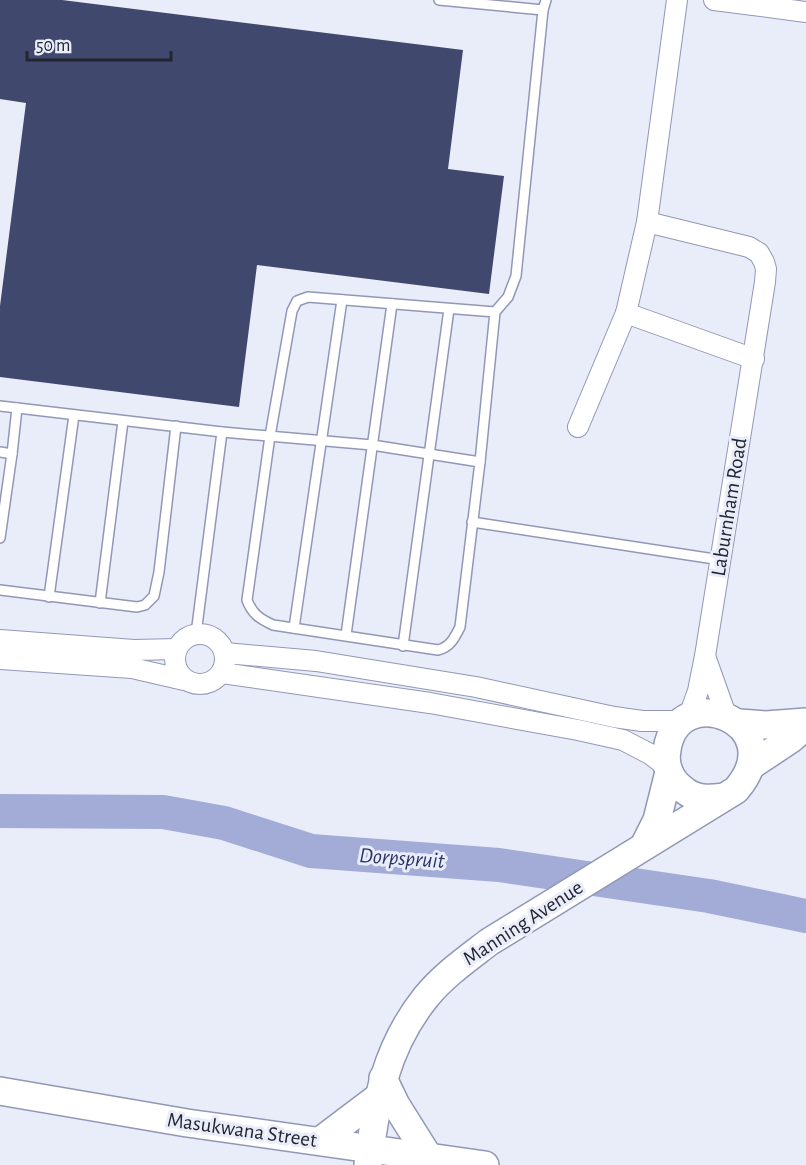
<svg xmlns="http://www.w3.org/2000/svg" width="806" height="1165" font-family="'Alegreya Sans',sans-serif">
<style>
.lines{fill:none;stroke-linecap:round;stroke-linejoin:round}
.river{stroke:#a2acd7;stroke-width:34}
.building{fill:#40486d}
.lane-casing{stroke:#9198b6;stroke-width:12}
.street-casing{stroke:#9198b6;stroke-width:22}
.secondary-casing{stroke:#9198b6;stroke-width:30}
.lane{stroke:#fff;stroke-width:9}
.street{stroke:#fff;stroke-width:20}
.secondary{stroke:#fff;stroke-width:27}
.labels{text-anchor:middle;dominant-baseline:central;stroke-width:6;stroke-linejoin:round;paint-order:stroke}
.street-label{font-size:21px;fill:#232632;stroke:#e9ecf9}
.water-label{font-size:22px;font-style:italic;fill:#2b3369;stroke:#e9ecf9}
</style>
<rect width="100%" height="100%" fill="#e9ecf9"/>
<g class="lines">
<!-- river -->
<path class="river" d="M0 811 163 812 224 823 311 851 499 865 709 896 806 916"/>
</g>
<!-- building -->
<path class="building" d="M0 0H62L463 50 448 169 504 176 489 294 257 265 239 407 0 377V306L26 103 0 99Z"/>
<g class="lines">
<defs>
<g id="lane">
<path d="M439 0 543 10"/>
<path d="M495 312 480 462 460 627C454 639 450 647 438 650L273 625C260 619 252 614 247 600L270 436 292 311 297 301 308 297 495 312 508 297 516 276 543 10 546 0"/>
<path d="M0 406 222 432 372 445 480 462"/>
<path d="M0 452 12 454"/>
<path d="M472 522 721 560"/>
<path d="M0 538 12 454 17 408"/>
<path d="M0 590 137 607 145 605 154 596 159 572 176 426"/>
<path d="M49 597 74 415"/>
<path d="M100 603 123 421"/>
<path d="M294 628 342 300"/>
<path d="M196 634 222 432"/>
<path d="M346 635 392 304"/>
<path d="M403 646 449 309"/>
</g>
<g id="street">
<path d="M714 0 806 12"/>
<path d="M647 222 749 247 759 253 764 262 766 269 765 282 705 656 698 691 689 716"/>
<path d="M626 313 754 359"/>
<path d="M578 427 626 313 647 222 677 0"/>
<circle cx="200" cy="659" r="25"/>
<path d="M0 640 134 650 177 649"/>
<path d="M225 653 316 661 476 687 614 717 642 721H682"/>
<path d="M705 656 726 715"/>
<path d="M0 659 132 668 184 680"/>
<path d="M222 673 430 703 578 730 623 740 650 754 667 767"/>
</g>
<g id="secondary">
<path d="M739 723 766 725 806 722"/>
<path d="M752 765 791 739 806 726"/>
<path d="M644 846 657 820 669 772"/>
<path d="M383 1078 396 1105 428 1156"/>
<path d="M0 1091 187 1123 485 1165"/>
<path d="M320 1141 377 1098"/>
<path d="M368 1165C376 1102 385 1048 426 997 444 975 467 959 489 942L736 790C794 723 677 677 667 750 664 766 671 781 684 790 696 800 709 799 723 797"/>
</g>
</defs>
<!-- lane casing -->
<use href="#lane" class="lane-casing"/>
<!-- street casing -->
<use href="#street" class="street-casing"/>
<!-- secondary casing -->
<use href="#secondary" class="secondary-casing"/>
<!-- lane -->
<use href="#lane" class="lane"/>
<!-- street -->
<use href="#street" class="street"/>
<!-- secondary -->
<use href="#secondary" class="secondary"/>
</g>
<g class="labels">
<!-- street labels -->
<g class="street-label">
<text transform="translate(729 507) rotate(-81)">Laburnham Road</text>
<text transform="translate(523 923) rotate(-33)">Manning Avenue</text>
<text transform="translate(242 1130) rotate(8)">Masukwana Street</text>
</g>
<!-- water labels -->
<g class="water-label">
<text transform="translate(402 858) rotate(4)">Dorpspruit</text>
</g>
</g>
<!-- scale -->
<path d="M27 51v9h144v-9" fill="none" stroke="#232632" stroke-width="3"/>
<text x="36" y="51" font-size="18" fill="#232632" stroke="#e9ecf9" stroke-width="4.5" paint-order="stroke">50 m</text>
</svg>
